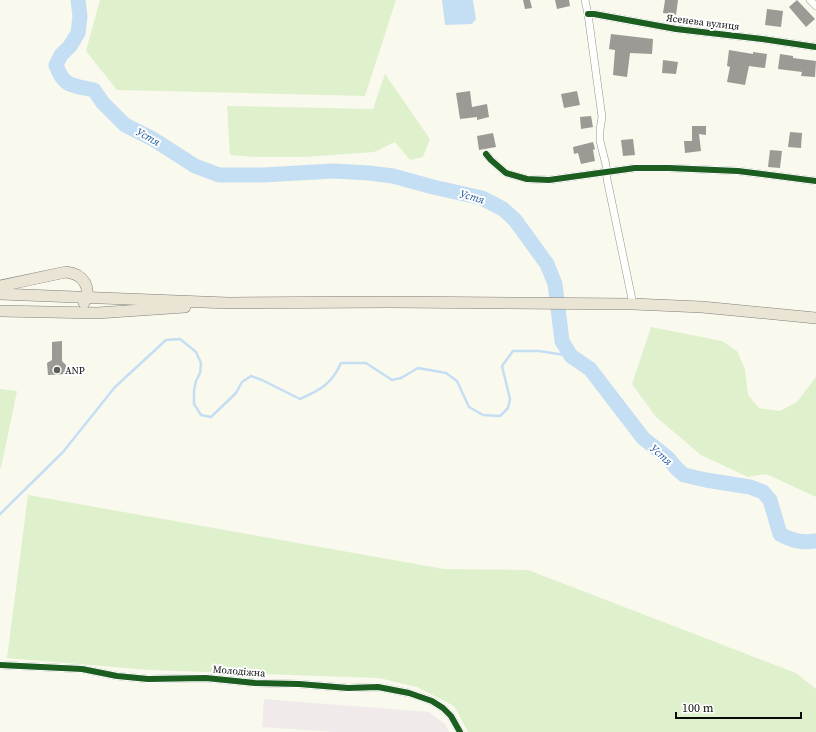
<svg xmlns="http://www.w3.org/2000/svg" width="816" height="732" font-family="'Source Serif 4',serif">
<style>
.industrial{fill:#f1eaeb}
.green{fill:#dff0cd}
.water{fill:#c4def3}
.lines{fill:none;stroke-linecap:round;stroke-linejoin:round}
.stream{stroke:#c4def3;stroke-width:2.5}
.river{stroke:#c4def3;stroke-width:15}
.building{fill:#9c9a94}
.minor-casing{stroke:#92928c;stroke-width:8}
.trunk-casing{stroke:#7f7f7a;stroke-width:12}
.minor{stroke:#fefefc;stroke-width:7}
.trunk{stroke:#eae4d5;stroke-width:11}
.cycleway-casing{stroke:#fff;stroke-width:8}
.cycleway{stroke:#1b5e20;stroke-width:6}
.poi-dot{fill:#5e5e59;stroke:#fff;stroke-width:1.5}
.labels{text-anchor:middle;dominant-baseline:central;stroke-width:4;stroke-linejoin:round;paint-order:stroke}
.street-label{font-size:10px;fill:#0a0a0a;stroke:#fff}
.poi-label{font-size:10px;fill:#0a0a0a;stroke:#fff;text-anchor:start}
.water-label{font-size:11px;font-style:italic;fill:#15529b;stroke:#fff}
</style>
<rect width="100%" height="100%" fill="#faf9ed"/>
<!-- industrial -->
<path class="industrial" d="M264 699 429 712 445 724 449 732H335L262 727Z"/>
<!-- green -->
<g class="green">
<path d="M100 0H396L365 96 117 90 86 51Z"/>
<path d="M385 74 430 139 423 157 410 160 395 142 374 152 304 157H254L230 155 227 106 373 109Z"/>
<path d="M651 327 722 341 737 351 745 369 748 395 759 408 780 411 797 402 816 377V497L766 474 748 477 701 455 656 417 632 384Z"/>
<path d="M0 389 17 391 1 468H0Z"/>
<path d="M28 495 444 569 528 570 796 673 816 689V732H468L454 706 417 687 379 678 150 670 7 658Z"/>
</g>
<!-- water -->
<path class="water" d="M442 0H473L476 19 472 24 445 25Z"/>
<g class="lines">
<!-- stream -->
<path class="stream" d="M0 514 63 452 115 387 166 340 180 339 196 352 201 363 200 373 196 381 194 390V404L201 415 211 417 236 393 242 382 251 376 262 380 300 399C320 390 332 384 341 363H366L392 380 401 378 418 368 446 373 457 381 469 407 483 415 500 416 508 408 510 399 502 366 513 351H539L571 356"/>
<!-- river -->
<path class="river" d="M78 0 80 16 78 33 70 46 61 55 56 65C64 88 73 85 94 90L103 103 125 125 153 139 195 166 219 175H263L333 171 369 173 393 176 433 187 482 198 503 209 515 220 547 264 555 284 562 341 571 356 590 369 643 438 668 458 677 469 684 475 706 480 750 487 763 492 770 500 780 534C792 541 802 543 816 541"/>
</g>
<!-- building -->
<g class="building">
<path d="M523 0H530L532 8 525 9Z"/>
<path d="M555 0H569L570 6 557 9Z"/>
<path d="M665 0H678L676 15 663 13Z"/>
<path d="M797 0 815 19 806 27 789 7Z"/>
<path d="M767 9 783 11 781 27 765 25Z"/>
<path d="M611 34 653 39 652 54 630 53 627 77 613 75 615 50 609 49Z"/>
<path d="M729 50 753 54V52L767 54 765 68 749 66 745 85 727 82 730 67 727 66Z"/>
<path d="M780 54 793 56V58L816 61 815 77 801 76 802 72 778 69Z"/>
<path d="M663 60 678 62 676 74 662 73Z"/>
<path d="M470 91 472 107 487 104 489 117 477 120V117L460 119 456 93Z"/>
<path d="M577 91 580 105 564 108 561 94Z"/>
<path d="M591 116 593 127 581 129 580 117Z"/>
<path d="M692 126H706V135L699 134 701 151 685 153 684 141H692Z"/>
<path d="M790 132 802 133 801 148 788 147Z"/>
<path d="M493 133 496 147 479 150 477 136Z"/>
<path d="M633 139 635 155 623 156 621 140Z"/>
<path d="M593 142 595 149 593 150 595 161 581 164 578 153 574 154 573 147Z"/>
<path d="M770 150 782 151 780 168 768 167Z"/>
<path d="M62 341V361L66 365V374L48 375 47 363 52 360V342Z"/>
</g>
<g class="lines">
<defs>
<g id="minor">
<path d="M585 0 588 14 602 117 600 130V141L606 165 607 179 633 304"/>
<path d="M810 0 816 6"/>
<path d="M588 14H594L676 29 762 39 816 47"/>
<path d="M486 154 491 160 506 173 527 179 549 180 635 168H669L738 171 816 181"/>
<path d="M0 665 82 669 117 676 148 679 206 678 255 683 299 684 348 688 378 687 409 693 432 701 443 708 451 716 460 732"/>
</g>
<g id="trunk">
<path d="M0 286 66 272C84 274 92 288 84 303"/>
<path d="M0 294 228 303 390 302 633 304 702 307 816 318"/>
<path d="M0 311 97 313 185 307"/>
</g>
</defs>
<!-- minor casing -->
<use href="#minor" class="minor-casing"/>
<!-- trunk casing -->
<use href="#trunk" class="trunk-casing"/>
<!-- minor -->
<use href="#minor" class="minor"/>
<!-- trunk -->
<use href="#trunk" class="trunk"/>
<defs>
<g id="cycleway">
<path d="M588 14H594L676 29 762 39 816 47"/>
<path d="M486 154 491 160 506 173 527 179 549 180 635 168H669L738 171 816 181"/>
<path d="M0 665 82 669 117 676 148 679 206 678 255 683 299 684 348 688 378 687 409 693 432 701 443 708 451 716 460 732"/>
</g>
</defs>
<!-- cycleway casing -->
<use href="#cycleway" class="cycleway-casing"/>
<!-- cycleway -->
<use href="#cycleway" class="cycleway"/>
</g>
<!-- markers -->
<circle class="poi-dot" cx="57" cy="370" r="4"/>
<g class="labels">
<!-- street labels -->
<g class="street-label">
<text transform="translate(703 22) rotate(7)">Ясенева вулиця</text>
<text transform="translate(239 671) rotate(5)">Молодіжна</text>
</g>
<!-- poi labels -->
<g class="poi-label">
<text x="65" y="370">ANP</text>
</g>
<!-- water labels -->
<g class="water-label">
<text transform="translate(148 137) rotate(29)">Устя</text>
<text transform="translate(472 197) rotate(16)">Устя</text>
<text transform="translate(661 455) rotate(42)">Устя</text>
</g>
</g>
<!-- scale -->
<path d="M676 712v6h125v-6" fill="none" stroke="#0a0a0a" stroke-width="2"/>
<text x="682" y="712" font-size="12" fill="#0a0a0a" stroke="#ffffff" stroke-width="3" paint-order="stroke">100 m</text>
</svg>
